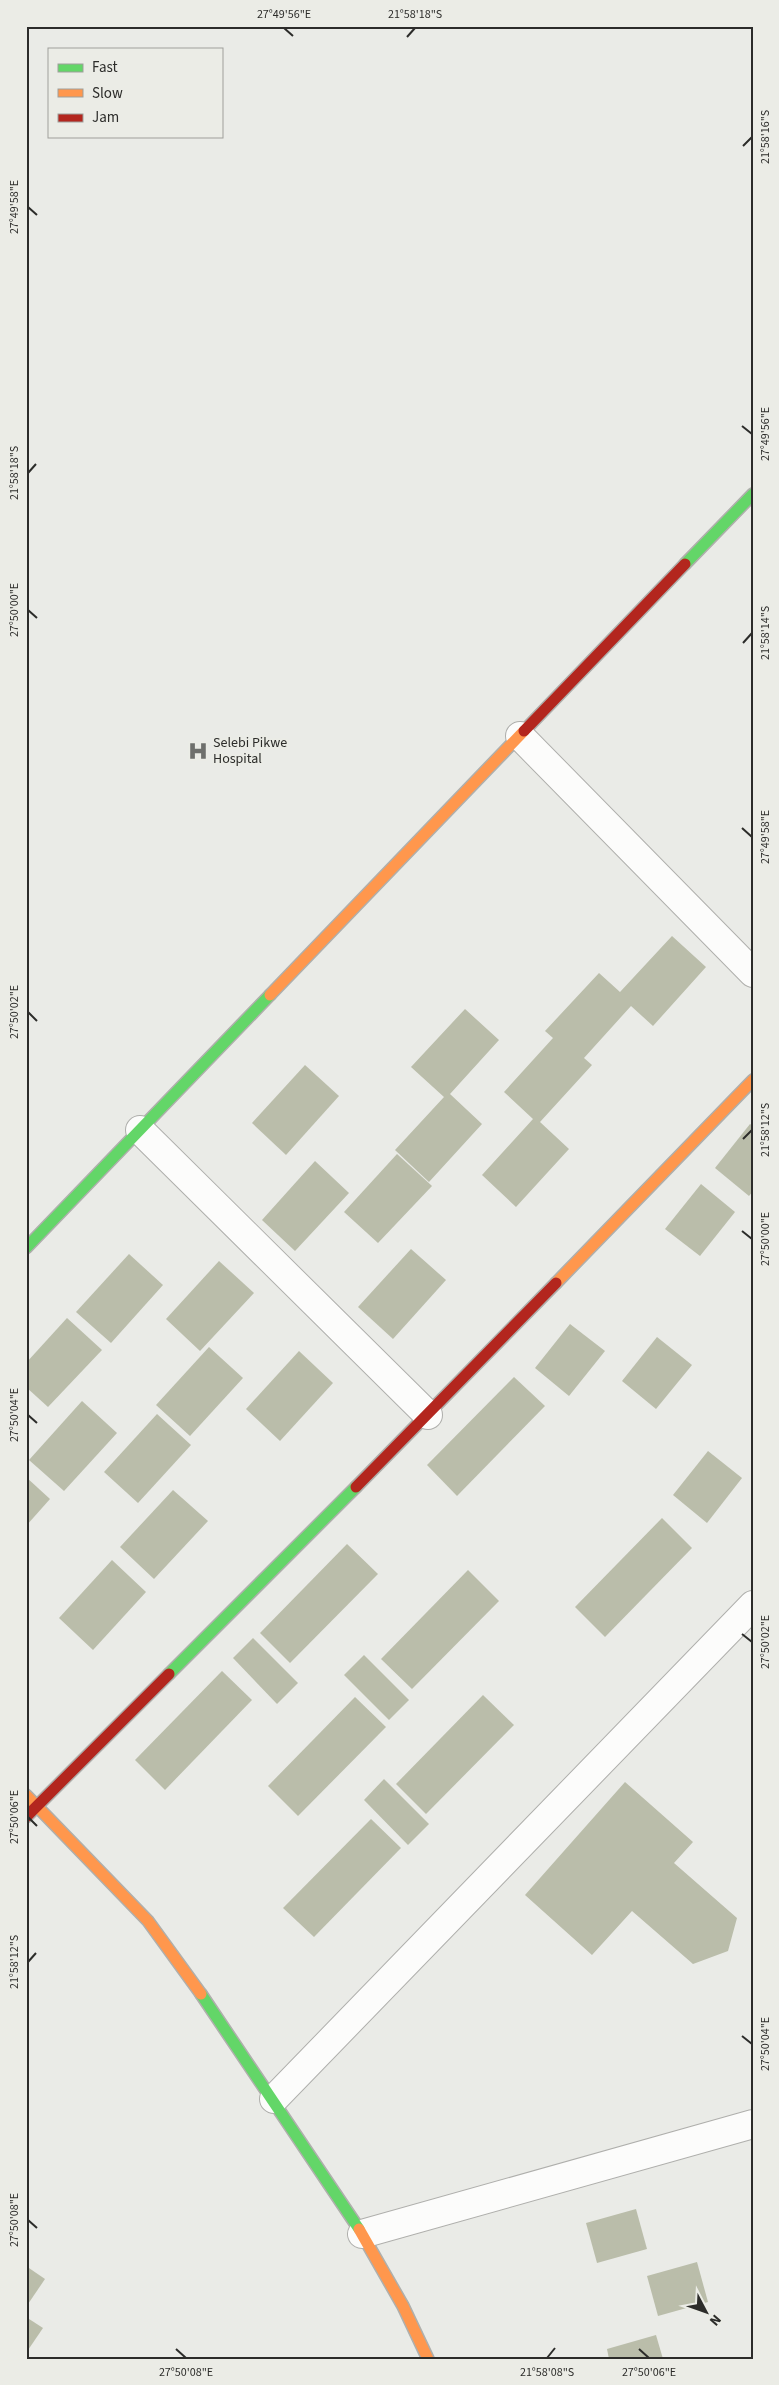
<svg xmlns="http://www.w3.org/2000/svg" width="779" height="2385" font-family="'Source Sans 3',sans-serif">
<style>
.building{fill:#babdaa}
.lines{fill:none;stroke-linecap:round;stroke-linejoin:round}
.street-casing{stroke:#afafac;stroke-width:30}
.fast-casing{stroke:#afafac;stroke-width:14}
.slow-casing{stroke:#afafac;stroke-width:14}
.jam-casing{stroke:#afafac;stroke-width:14}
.street{stroke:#fcfcfb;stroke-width:28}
.fast{stroke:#63d668;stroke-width:11}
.slow{stroke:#ff974d;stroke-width:11}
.jam{stroke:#b3261e;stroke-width:11}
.ticks{fill:none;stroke:#2c2c2a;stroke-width:2}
.labels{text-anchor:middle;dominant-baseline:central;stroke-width:4;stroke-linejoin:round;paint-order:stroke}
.poi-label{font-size:14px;fill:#2c2c2a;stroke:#ebece6;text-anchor:start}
.neatline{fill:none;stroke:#2c2c2a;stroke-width:2}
.ticks-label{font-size:12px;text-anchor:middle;fill:#2c2c2a}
</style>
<rect width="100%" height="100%" fill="#eaebe7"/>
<!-- building -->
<g class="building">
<path d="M672 936 706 967 653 1026 631 1006 584 1058 592 1065 540 1122 569 1149 516 1207 482 1175 533 1119 504 1092 553 1038 545 1031 599 973 620 992Z"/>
<path d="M465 1009 499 1040 450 1094 482 1124 429 1182 395 1150 444 1097 411 1067Z"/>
<path d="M305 1065 339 1096 286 1155 252 1123Z"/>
<path d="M750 1124 753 1126V1191L749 1196 715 1168Z"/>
<path d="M397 1154 432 1186 378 1243 344 1212Z"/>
<path d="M315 1161 349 1193 295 1251 262 1220Z"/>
<path d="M701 1184 735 1212 700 1256 665 1229Z"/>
<path d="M411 1249 446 1280 393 1339 358 1307Z"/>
<path d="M129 1254 163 1285 111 1343 76 1312Z"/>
<path d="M219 1261 254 1293 200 1351 166 1319Z"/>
<path d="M67 1318 102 1350 48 1407 26 1387V1363Z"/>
<path d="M570 1324 605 1351 569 1396 535 1368Z"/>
<path d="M657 1337 692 1365 656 1409 622 1381Z"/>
<path d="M209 1347 243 1378 190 1436 156 1405Z"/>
<path d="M299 1351 333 1383 280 1441 246 1409Z"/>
<path d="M514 1377 545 1406 457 1496 427 1465Z"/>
<path d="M82 1401 117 1433 64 1491 29 1460Z"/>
<path d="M157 1414 191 1445 138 1503 104 1472Z"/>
<path d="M708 1451 742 1478 707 1523 673 1495Z"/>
<path d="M26 1477 50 1499 26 1526Z"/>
<path d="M173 1490 208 1521 154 1579 120 1547Z"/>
<path d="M662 1518 692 1548 605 1637 575 1607Z"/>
<path d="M347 1544 378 1574 290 1663 260 1633Z"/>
<path d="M112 1560 146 1592 93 1650 59 1618Z"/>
<path d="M468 1570 499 1601 412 1689 381 1659Z"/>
<path d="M253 1638 298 1683 277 1704 233 1658Z"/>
<path d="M364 1655 409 1700 389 1720 344 1675Z"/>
<path d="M222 1671 252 1700 165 1790 135 1760Z"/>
<path d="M483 1695 514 1725 426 1814 396 1784Z"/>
<path d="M355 1697 386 1727 298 1816 268 1786Z"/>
<path d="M384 1779 429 1824 408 1845 364 1800Z"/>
<path d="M625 1782 693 1842 674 1863 737 1918 728 1951 693 1964 632 1911 592 1955 525 1895Z"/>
<path d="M371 1819 401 1848 314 1937 283 1908Z"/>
<path d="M636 2209 647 2249 597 2263 586 2223Z"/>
<path d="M697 2262 708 2302 658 2316 647 2276Z"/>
<path d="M26 2266 45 2279 26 2307Z"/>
<path d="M26 2317 43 2328 26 2353Z"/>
<path d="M656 2335 663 2359H609L607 2349Z"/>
</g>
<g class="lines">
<defs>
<g id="street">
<path d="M520 736 753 973"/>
<path d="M140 1130 428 1415"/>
<path d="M274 2099 753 1605"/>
<path d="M362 2234 753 2124"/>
</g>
<g id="fast">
<path d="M685 564 753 494"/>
<path d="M26 1248 270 995"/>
<path d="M169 1674 356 1487"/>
<path d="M201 1994 359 2229"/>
</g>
<g id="slow">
<path d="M270 995 524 731"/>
<path d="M556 1283 753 1080"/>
<path d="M26 1795 148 1921 201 1994"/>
<path d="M359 2229 403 2306 428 2359"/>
</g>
<g id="jam">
<path d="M524 731 685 564"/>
<path d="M356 1487 556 1283"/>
<path d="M26 1817 169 1674"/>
</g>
</defs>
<!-- street casing -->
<use href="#street" class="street-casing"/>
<!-- fast casing -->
<use href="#fast" class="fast-casing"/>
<!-- slow casing -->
<use href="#slow" class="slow-casing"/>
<!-- jam casing -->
<use href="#jam" class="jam-casing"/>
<!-- street -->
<use href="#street" class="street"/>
<!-- fast -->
<use href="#fast" class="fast"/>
<!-- slow -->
<use href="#slow" class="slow"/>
<!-- jam -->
<use href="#jam" class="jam"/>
</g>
<!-- ticks -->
<path class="ticks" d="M284 28 293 36M407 37 415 28M743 146 752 137M28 207 37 215M742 426 752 434M28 473 36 464M28 610 37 618M743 643 752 633M742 828 752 837M28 1012 37 1021M743 1139 752 1130M742 1231 752 1239M28 1415 37 1423M742 1634 752 1642M28 1817 37 1826M28 1962 36 1953M742 2036 752 2044M28 2220 37 2228M176 2349 186 2358M639 2349 649 2358M547 2358 555 2348"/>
<!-- icons -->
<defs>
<symbol id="hospital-bare" viewBox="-9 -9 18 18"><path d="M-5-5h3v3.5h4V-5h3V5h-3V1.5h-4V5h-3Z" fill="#6e6f6c" stroke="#ebece6" stroke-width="2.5" paint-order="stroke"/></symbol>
</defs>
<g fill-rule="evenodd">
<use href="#hospital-bare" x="184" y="737" width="28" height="28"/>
</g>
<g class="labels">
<!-- poi labels -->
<g class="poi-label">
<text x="213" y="743">Selebi Pikwe<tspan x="213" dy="16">Hospital</tspan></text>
</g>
</g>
<!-- border -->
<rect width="779" height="2385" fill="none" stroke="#ebece6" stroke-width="55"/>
<!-- legend -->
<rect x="48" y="48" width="175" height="90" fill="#ebece6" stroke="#9f9f9b"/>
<rect x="58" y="64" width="25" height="8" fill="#63d668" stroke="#9f9f9b"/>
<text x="92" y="72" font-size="15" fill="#2c2c2a">Fast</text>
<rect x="58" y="89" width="25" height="8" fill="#ff974d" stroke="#9f9f9b"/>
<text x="92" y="98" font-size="15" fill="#2c2c2a">Slow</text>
<rect x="58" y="114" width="25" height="8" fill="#b3261e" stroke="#9f9f9b"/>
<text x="92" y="122" font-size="15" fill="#2c2c2a">Jam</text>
<!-- north arrow -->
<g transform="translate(706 2312) rotate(131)" stroke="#ebece6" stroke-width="4" paint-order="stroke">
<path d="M0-4L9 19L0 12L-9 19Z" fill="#2c2c2a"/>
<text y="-8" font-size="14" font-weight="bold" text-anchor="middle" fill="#2c2c2a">N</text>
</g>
<rect x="28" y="28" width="724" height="2330" class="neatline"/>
<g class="ticks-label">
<text x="284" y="18">27°49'56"E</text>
<text x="415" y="18">21°58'18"S</text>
<text transform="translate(765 137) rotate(-90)" y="4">21°58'16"S</text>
<text transform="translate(14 207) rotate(-90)" y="4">27°49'58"E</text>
<text transform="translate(765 434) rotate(-90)" y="4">27°49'56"E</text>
<text transform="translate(14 473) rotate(-90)" y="4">21°58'18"S</text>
<text transform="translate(14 610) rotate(-90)" y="4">27°50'00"E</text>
<text transform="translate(765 633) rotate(-90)" y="4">21°58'14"S</text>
<text transform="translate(765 837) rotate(-90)" y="4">27°49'58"E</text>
<text transform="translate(14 1012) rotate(-90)" y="4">27°50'02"E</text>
<text transform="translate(765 1130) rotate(-90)" y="4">21°58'12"S</text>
<text transform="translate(765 1239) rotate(-90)" y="4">27°50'00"E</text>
<text transform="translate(14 1415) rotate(-90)" y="4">27°50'04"E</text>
<text transform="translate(765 1642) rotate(-90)" y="4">27°50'02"E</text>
<text transform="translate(14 1817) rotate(-90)" y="4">27°50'06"E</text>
<text transform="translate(14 1962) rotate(-90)" y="4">21°58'12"S</text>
<text transform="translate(765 2044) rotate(-90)" y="4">27°50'04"E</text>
<text transform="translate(14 2220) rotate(-90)" y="4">27°50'08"E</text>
<text x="186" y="2376">27°50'08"E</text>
<text x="547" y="2376">21°58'08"S</text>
<text x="649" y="2376">27°50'06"E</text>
</g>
</svg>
